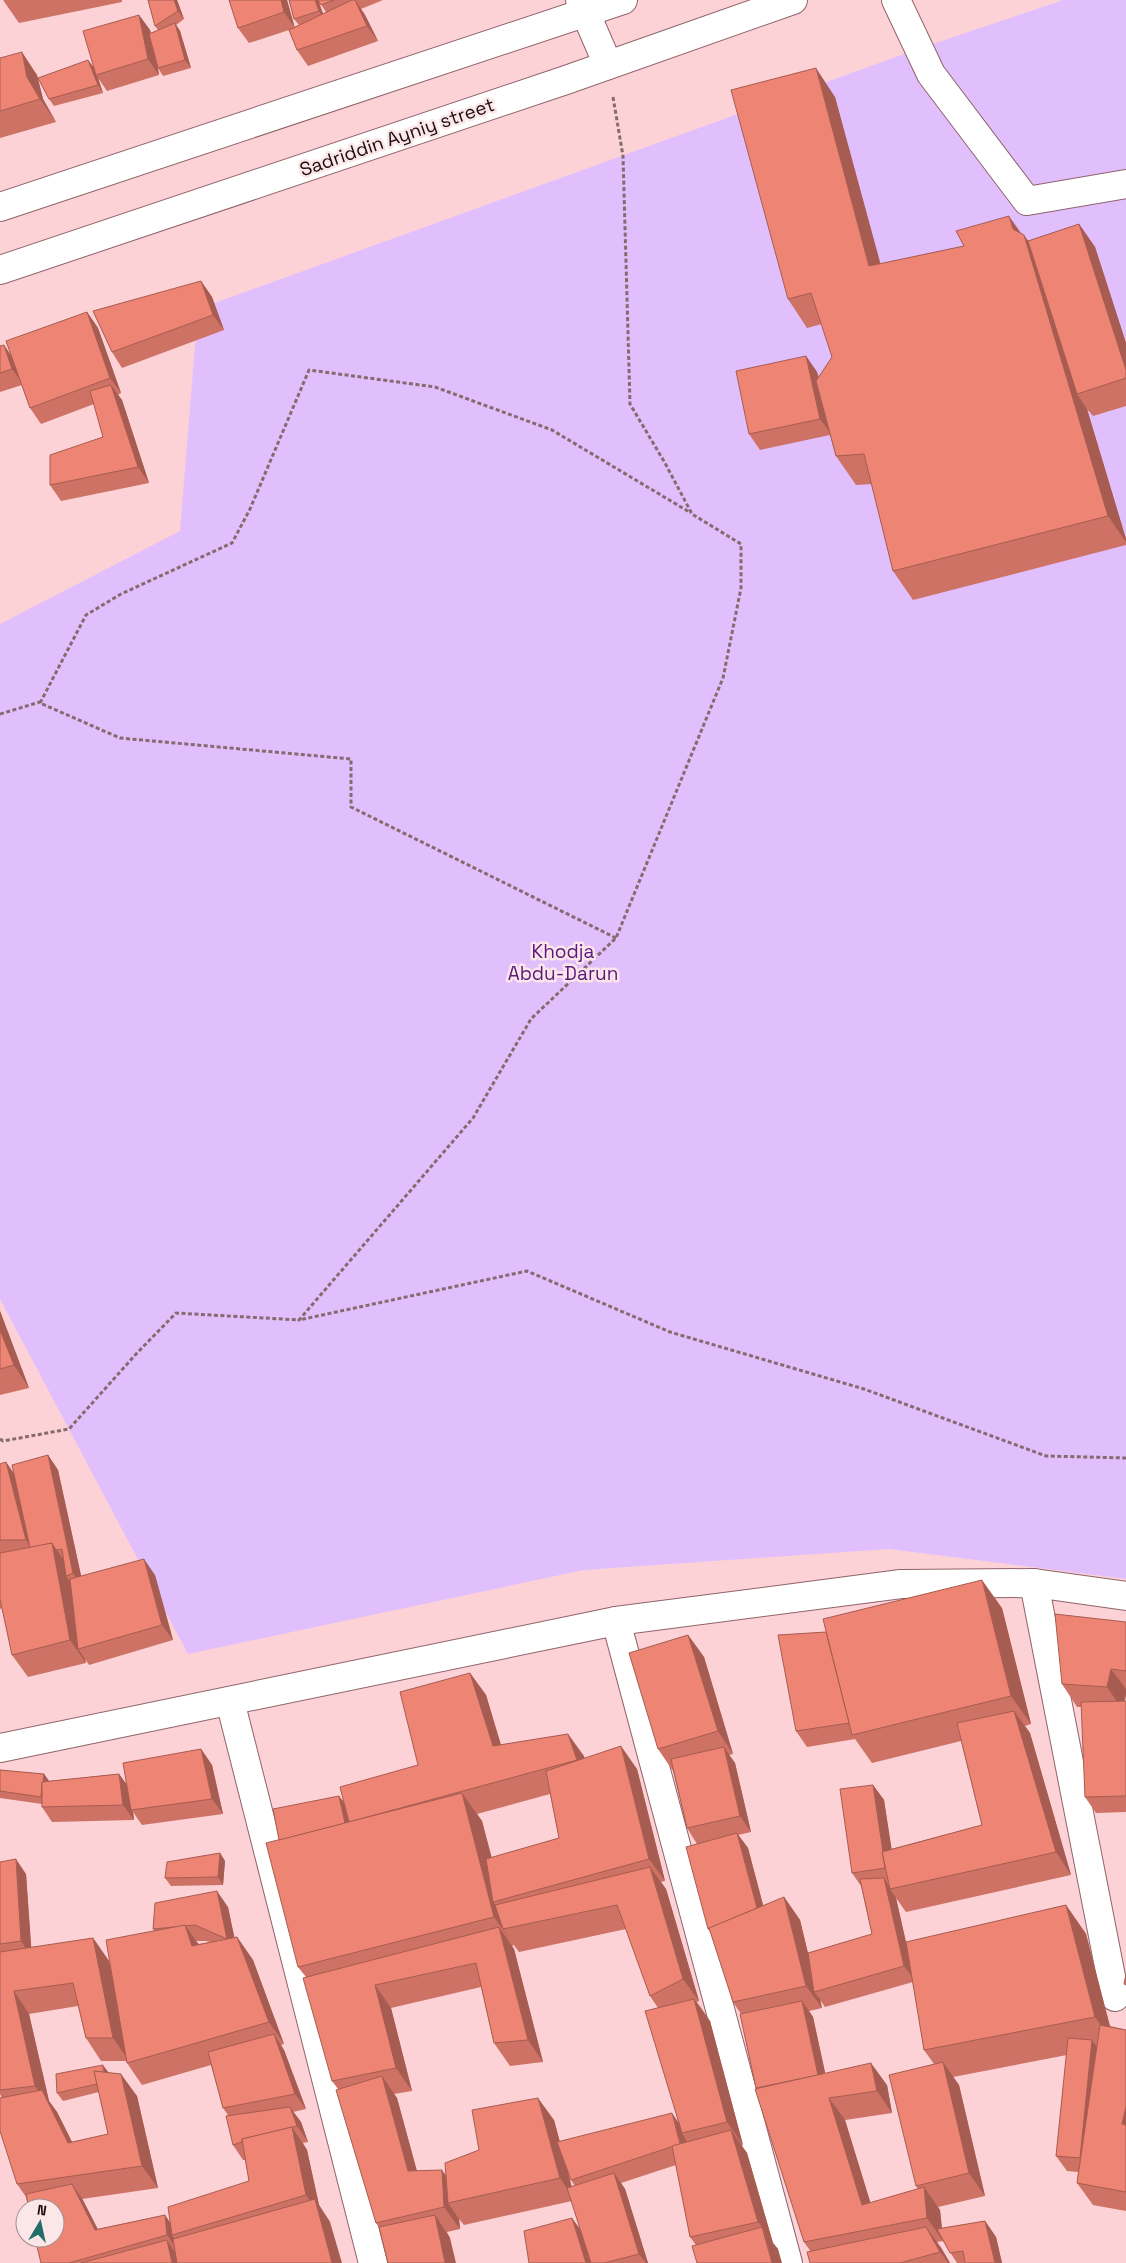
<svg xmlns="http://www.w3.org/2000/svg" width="1126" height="2263" font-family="'Space Grotesk',sans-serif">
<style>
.green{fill:#e1bffd}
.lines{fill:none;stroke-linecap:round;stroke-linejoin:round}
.minor-casing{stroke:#8f6369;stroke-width:30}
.major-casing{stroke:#8f6369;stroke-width:30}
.path{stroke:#876a6e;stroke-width:3;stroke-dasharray:4 2.5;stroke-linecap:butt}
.minor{stroke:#fff;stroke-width:28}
.major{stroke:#fff;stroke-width:28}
.wall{fill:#cd7264;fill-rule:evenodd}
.shaded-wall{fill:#a75c51}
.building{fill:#ee8474;stroke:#a75c51}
.labels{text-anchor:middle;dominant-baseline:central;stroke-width:5;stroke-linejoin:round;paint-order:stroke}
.street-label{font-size:19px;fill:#1d0c0f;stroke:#fbe6e8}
.park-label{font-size:19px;fill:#5b1880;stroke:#fbe6e8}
</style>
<rect width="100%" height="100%" fill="#fcd2d7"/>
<!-- green -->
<path class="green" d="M1063 0H1126V1579L889 1549 584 1570 188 1654 0 1299V624L180 531 198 309 918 49Z"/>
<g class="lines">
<defs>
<g id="minor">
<path d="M580 0 608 65"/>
<path d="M896 0 931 74 1027 201 1126 184"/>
<path d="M1034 1583 1115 1997"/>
<path d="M616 1621 788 2263"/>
<path d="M230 1701 373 2263"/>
<path d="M0 1748 616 1621 901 1584 1034 1583 1126 1596"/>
</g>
<g id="major">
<path d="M0 207 623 0"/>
<path d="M0 270 566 80 793 0"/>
</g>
</defs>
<!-- minor casing -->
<use href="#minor" class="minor-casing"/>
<!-- major casing -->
<use href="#major" class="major-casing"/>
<!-- path -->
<g class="path">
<path d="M613 97 623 156 630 404 665 463 692 514 741 544V588L723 678 616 938 531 1019 473 1118 299 1320 527 1271 670 1332 864 1389 1046 1456 1126 1458"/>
<path d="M0 714 40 702"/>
<path d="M616 938 351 807V759L120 738 40 703 86 615 121 594 232 543 250 509 309 370 435 387 552 430 691 513"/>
<path d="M0 1439 3 1441 69 1429 137 1353 176 1313 299 1320"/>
</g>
<!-- minor -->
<use href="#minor" class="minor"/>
<!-- major -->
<use href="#major" class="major"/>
</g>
<!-- wall -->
<g class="wall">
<path d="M3 0H122V2L19 23Z"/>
<path d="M148 0H177L184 19 176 25 180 31 191 68 163 76 158 68 159 75 107 91 98 78 103 93 54 106 49 99 88 60 94 68 139 15 150 30 151 33 158 30 155 26Z"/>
<path d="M229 0H287L294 27 299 25 294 19 289 0H318L323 14 326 12 318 0H383L361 9 365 15 378 41 308 66 297 50 289 30 249 43 238 28Z"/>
<path d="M0 58 37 75 43 99 56 122 0 138Z"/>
<path d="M835 97 880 264 964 246 1021 233 1028 241 1079 224 1095 247 1126 343V406L1093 416 1087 409 1126 539V545L913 600 893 571 872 484 856 485 836 456 830 435 760 450 749 434 806 356 817 372 819 377 832 357 822 324 807 328 788 299Z"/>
<path d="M201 281 212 297 224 330 122 368 112 352Z"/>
<path d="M87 312 98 328 121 393 118 395 122 400 149 483 61 501 50 485 103 437 94 404 41 424 30 408 22 385 0 392V346L4 345 11 356Z"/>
<path d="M0 1311 29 1388 0 1395Z"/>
<path d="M48 1455 58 1470 81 1576 155 1575 173 1640 89 1665 85 1659 86 1663 28 1677 12 1655 2 1608 0 1609V1464L6 1462 14 1474Z"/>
<path d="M1002 1608 1031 1724 1025 1726 1030 1733 1071 1875 906 1912 896 1898 906 1944 1066 1905 1086 1934 1110 2026 1126 2030V2211L1093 2205 1077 2183 1078 2172 1067 2171 1056 2156 1067 2055 953 2077 959 2085 985 2196 938 2207 940 2210 942 2228 985 2221 996 2237 1002 2263H957L943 2241 937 2242 950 2263H810L811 2252 804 2242 756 2088 741 2014 733 2002 711 1933 708 1929 697 1844 687 1828 673 1771 658 1749 688 1635 704 1657 733 1754 729 1755 735 1763 751 1832 738 1835 748 1848 763 1906 784 1897 800 1920 808 1953 872 1934 861 1886 852 1873 873 1785 884 1800 891 1849 982 1825 961 1741 872 1763 855 1739 807 1747 796 1731 826 1632ZM913 1982 924 2050 934 2064 916 2186 918 2189 870 2203 845 2120 892 2113 887 2085 825 2073 813 2017 809 2011 822 2008 820 2000 825 2007Z"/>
<path d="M1126 1622V1695L1125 1701H1126V1812L1096 1813 1085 1797 1082 1707H1077L1062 1684Z"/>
<path d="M470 1673 486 1695 501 1745 568 1734 584 1758 637 1769 665 1881 661 1882 666 1889 699 2001 697 2002 710 2021 743 2145H741L747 2153 773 2243 778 2249 696 2245 690 2237 676 2165 621 2183 625 2189 648 2263H529L581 2231 572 2201 464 2225 459 2219 460 2229 447 2232 450 2238 380 2229 376 2223 338 2089 332 2081 306 1977 298 1967 279 1840 339 1796 344 1802 418 1765ZM550 1794 559 1838 492 1858 482 1821 477 1814ZM626 1929 650 1996 658 2008 679 2124 560 2142 554 2120 446 2176 417 2171 397 2098 394 2094 412 2091 391 2008 481 1987 494 2043 510 2066 543 2062 514 1949 512 1946 514 1945 513 1944 519 1952ZM568 2172 571 2180 575 2186 572 2187Z"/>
<path d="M201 1749 212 1765 223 1814 142 1825 133 1812 134 1820 52 1822 42 1807V1804L0 1798V1770L44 1774 49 1781 119 1774 127 1785Z"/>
<path d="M220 1853 225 1861 223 1885 171 1886 165 1878Z"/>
<path d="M0 1862 26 1874 31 1948 93 1938 109 1961 114 1986 154 1931 153 1929 228 1907 234 1938 237 1937 253 1960 284 2044 281 2045 284 2050 306 2109 293 2112 301 2122 308 2142 303 2143 307 2150 319 2205 330 2222 172 2263H41L26 2197 17 2184 2 2098 0 2094ZM196 1941H206L210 1942 199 1944ZM78 2006 86 2038 101 2061H126L127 2063 142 2085 211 2065 223 2108 228 2115 233 2145 243 2160H245L249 2181 170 2223 165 2215 97 2229 82 2199 158 2188 137 2096 109 2073 57 2093 63 2101 99 2092 108 2134 72 2142 57 2112 49 2101 29 2014Z"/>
</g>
<!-- shaded-wall -->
<g class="shaded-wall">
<path d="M174 0H177L184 19 178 11Z"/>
<path d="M281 0H287L295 28 284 12Z"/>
<path d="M315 0H318L325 19 319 11Z"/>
<path d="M355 0 365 15 378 41 367 26Z"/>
<path d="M139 15 150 30 159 75 148 59Z"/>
<path d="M175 23 180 31 191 68 185 60Z"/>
<path d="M22 52 37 75 43 99 56 122 40 99 27 77Z"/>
<path d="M88 60 94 68 96 75 98 78 103 93 98 85Z"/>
<path d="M816 68 835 97 889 295 869 266Z"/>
<path d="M1009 216 1025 239 1024 235 1044 263 1077 394 1087 409 1126 539V542L1108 516Z"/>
<path d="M1079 224 1095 247 1126 343V370Z"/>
<path d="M201 281 212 297 224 330 213 315Z"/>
<path d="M87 312 98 328 121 393 110 378Z"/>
<path d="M4 345 15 361 23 384 12 369Z"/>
<path d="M806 356 817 372 831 434 820 419Z"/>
<path d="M111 385 122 400 149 483 138 467Z"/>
<path d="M0 1311 29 1388 14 1365 0 1330Z"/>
<path d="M48 1455 58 1470 84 1589 73 1573Z"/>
<path d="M6 1462 17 1478 35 1552 26 1540Z"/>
<path d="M52 1543 68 1566 66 1576 71 1583 78 1649 85 1659 86 1663 70 1640Z"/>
<path d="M144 1559 155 1575 173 1640 162 1625Z"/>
<path d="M982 1580 1002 1608 1031 1724 1011 1696Z"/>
<path d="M688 1635 704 1657 733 1754 718 1731Z"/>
<path d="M1111 1669 1126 1689V1695L1122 1709 1107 1687Z"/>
<path d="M470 1673 486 1695 508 1769 493 1746Z"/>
<path d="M1014 1711 1030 1733 1071 1875 1056 1852Z"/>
<path d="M568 1734 584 1756 592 1782 577 1760Z"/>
<path d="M621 1746 637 1769 665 1881 649 1859Z"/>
<path d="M724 1747 735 1763 751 1832 740 1816Z"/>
<path d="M201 1749 212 1765 223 1814 212 1799Z"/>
<path d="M44 1774 49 1781 46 1804 41 1797Z"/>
<path d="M119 1774 130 1789 131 1810 133 1812 134 1820 123 1805Z"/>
<path d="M873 1785 884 1800 897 1883 886 1868Z"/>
<path d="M462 1793 482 1821 502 1899 493 1902 508 1923 503 1929 514 1945 494 1917Z"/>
<path d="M339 1796 350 1812 347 1836Z"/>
<path d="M737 1833 748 1848 770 1931 759 1915Z"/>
<path d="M220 1853 225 1861 223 1885 218 1877Z"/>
<path d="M16 1859 26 1874 32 1957 21 1941Z"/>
<path d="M650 1867 666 1889 699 2001 683 1979Z"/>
<path d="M884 1878 891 1889H890L896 1898 915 1981 904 1966Z"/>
<path d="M217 1891 228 1907 238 1954 227 1939Z"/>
<path d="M784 1897 800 1920 817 1991 814 1992 820 1999 822 2008 806 1986Z"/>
<path d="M1066 1905 1086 1934 1115 2046 1095 2017Z"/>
<path d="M185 1925 201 1948 192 1946Z"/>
<path d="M499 1927 514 1949 543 2062 528 2040Z"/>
<path d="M237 1937 253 1960 284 2044 269 2022Z"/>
<path d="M93 1938 109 1961 129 2061 113 2038Z"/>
<path d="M375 1985 391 2008 412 2091 396 2068Z"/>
<path d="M14 1991 29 2014 49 2101 57 2112 84 2166 68 2143 50 2108 35 2086Z"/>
<path d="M694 1999 710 2021 743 2145 727 2122Z"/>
<path d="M802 2001 813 2017 830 2095 819 2080Z"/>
<path d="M274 2034 284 2050 306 2109 295 2094Z"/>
<path d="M1092 2040 1103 2055 1080 2158Z"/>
<path d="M943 2062 959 2085 985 2196 969 2173Z"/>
<path d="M871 2063 887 2085 892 2113 877 2091Z"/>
<path d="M103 2065 109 2073 104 2082Z"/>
<path d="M121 2074 137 2096 158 2188 142 2166Z"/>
<path d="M382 2076 397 2098 423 2194 408 2171Z"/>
<path d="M538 2098 554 2120 575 2200 560 2178Z"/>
<path d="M829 2098 845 2120 878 2227 862 2205Z"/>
<path d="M1126 2106V2130L1122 2124Z"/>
<path d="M290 2107 301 2122 308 2142 297 2126Z"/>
<path d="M672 2113 683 2129 682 2133 685 2138 692 2160 681 2144Z"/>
<path d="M292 2127 307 2150 319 2205 330 2222 342 2263H332L319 2214 306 2195Z"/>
<path d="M731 2130 747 2153 773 2243 778 2249 782 2263H772L763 2228 758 2222Z"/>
<path d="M442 2170 458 2192 448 2203 459 2219 460 2229 444 2207Z"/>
<path d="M614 2173 625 2189 648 2263H646L639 2254Z"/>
<path d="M72 2184 83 2200 106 2245 95 2230Z"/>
<path d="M924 2187 940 2210 943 2241 927 2218Z"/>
<path d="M165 2215 176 2231 172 2235 177 2242 178 2251 167 2235Z"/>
<path d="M435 2215 450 2238 456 2263H445Z"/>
<path d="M572 2218 583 2233 592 2263H586Z"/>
<path d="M985 2221 996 2237 1002 2263H995Z"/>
<path d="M926 2227 942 2249 950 2263H948L940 2252Z"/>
<path d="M167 2240 182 2263H172Z"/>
</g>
<!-- building -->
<g class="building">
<path d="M148 0H174L178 11 155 26Z"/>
<path d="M229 0H281L284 12 238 28Z"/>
<path d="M289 0H315L319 11 294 19Z"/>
<path d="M318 0H334L321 5Z"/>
<path d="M352 0H355L367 26 297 50 289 30Z"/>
<path d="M139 15 148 59 96 75 83 31Z"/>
<path d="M175 23 185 60 158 68 149 34Z"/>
<path d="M22 52 27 77 40 99 0 111V58Z"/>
<path d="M88 60 98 85 49 99 38 78Z"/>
<path d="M816 68 869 266 964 246 956 231 1009 216 1013 229 1024 235 1108 516 893 571 864 454 836 456 816 381 832 357 811 293 788 299 731 90Z"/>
<path d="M1079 224 1126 370V378L1077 394 1028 241Z"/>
<path d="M201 281 213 315 112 352 93 311Z"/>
<path d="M87 312 110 378 30 408 6 341Z"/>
<path d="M4 345 12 369 0 373V346Z"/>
<path d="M806 356 820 419 749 434 736 371Z"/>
<path d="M111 385 138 467 50 485V455L103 437 90 391Z"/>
<path d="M0 1330 14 1365 0 1369Z"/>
<path d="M48 1455 73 1573 66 1576 62 1549 56 1550 52 1543 30 1548 12 1465Z"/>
<path d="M6 1462 26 1540H0V1464Z"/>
<path d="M52 1543 70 1640 12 1655 0 1599V1553Z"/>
<path d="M144 1559 162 1625 78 1649 70 1579Z"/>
<path d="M982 1580 1011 1696 852 1735 823 1619Z"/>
<path d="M1055 1614 1126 1622V1671L1111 1669 1107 1687 1062 1684Z"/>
<path d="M826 1632 849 1723 796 1731 778 1635Z"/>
<path d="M688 1635 718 1731 658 1749 629 1653Z"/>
<path d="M470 1673 493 1746 568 1734 577 1760 349 1822 340 1787 418 1765 400 1692Z"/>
<path d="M1126 1701V1796L1085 1797 1081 1702Z"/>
<path d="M1014 1711 1056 1852 890 1889 882 1852 982 1825 957 1723Z"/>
<path d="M621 1746 649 1859 493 1902 486 1859 559 1838 546 1771Z"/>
<path d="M724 1747 740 1816 687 1828 671 1759Z"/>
<path d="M201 1749 212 1799 131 1810 123 1763Z"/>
<path d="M0 1770 44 1774 43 1782H42L41 1797 0 1791Z"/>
<path d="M119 1774 123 1805 42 1807V1782Z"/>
<path d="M873 1785 883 1852H882L885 1868 852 1873 840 1789Z"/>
<path d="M462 1793 494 1917 298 1967 266 1843Z"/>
<path d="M339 1796 345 1823 279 1840 273 1809Z"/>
<path d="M737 1833 757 1908 708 1929 686 1847Z"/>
<path d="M220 1853 218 1877 165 1878 167 1862Z"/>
<path d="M16 1859 21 1941 0 1944V1862Z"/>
<path d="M650 1867 683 1979 650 1996 617 1905 503 1929 495 1905Z"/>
<path d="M884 1878 904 1966 814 1992 808 1953 872 1934 860 1879Z"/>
<path d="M217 1891 227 1939 195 1925 153 1929 155 1903Z"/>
<path d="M784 1897 806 1986 733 2002 709 1928Z"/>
<path d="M1066 1905 1095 2017 924 2050 906 1942Z"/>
<path d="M185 1925 192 1946 237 1937 269 2022 127 2063 106 1940Z"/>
<path d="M499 1927 528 2040 494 2043 476 1963 375 1985 396 2068 332 2081 303 1978Z"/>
<path d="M93 1938 113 2038H86L73 1983 14 1991 35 2086 0 2090V1952Z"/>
<path d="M1126 1974V1985L1124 1984Z"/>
<path d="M694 1999 727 2122 682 2133 645 2011Z"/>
<path d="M802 2001 818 2075 756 2088 740 2014Z"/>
<path d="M1100 2025 1126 2030V2106L1122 2124 1126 2125V2192L1077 2183Z"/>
<path d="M274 2034 295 2094 223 2108 208 2052Z"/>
<path d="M1068 2038 1092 2040 1080 2158 1056 2156Z"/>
<path d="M943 2062 969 2173 916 2186 889 2075Z"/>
<path d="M871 2063 877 2091 829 2098 862 2205 924 2187 927 2218 804 2242 755 2089Z"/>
<path d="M103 2065V2072L94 2071 97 2084 57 2093 56 2074Z"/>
<path d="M94 2071 121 2074 142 2166 17 2184 0 2131V2098L42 2090 68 2143 108 2134Z"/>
<path d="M382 2076 408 2171 442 2170 444 2207 376 2223 336 2090Z"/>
<path d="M538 2098 560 2178 448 2203 445 2163 479 2150 472 2110Z"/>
<path d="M290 2107 297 2126 242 2139V2142L233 2145 226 2116Z"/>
<path d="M672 2113 680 2144 571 2180 557 2142Z"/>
<path d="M292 2127 306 2195 172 2235 168 2207 249 2181 242 2139Z"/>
<path d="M731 2130 758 2222 690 2237 672 2146Z"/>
<path d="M614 2173 639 2254 604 2263H591L567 2188Z"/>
<path d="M72 2184 95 2230 165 2215 167 2235 69 2263H41L35 2238H55V2208H29L26 2194Z"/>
<path d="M315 2199 332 2263H177L173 2239Z"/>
<path d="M435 2215 445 2263H388L379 2227Z"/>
<path d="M572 2218 586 2263H529L524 2231Z"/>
<path d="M985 2221 995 2263H965L963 2251 950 2253 937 2229Z"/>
<path d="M762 2227 772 2263H697L692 2246Z"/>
<path d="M926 2227 940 2252 900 2263H810L807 2252Z"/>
<path d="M167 2240 172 2263H81Z"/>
</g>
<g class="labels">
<!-- street labels -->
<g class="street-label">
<text transform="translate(397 137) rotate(-19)">Sadriddin Ayniy street</text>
</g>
<!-- park labels -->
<g class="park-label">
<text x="563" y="951">Khodja<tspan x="563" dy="22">Abdu-Darun</tspan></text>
</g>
</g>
<!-- north arrow -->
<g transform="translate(40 2223) rotate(9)"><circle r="24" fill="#fbe6e8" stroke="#a28f91"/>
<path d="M0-4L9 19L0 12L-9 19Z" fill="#226d69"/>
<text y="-8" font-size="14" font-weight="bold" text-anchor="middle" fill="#1d0c0f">N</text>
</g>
</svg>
